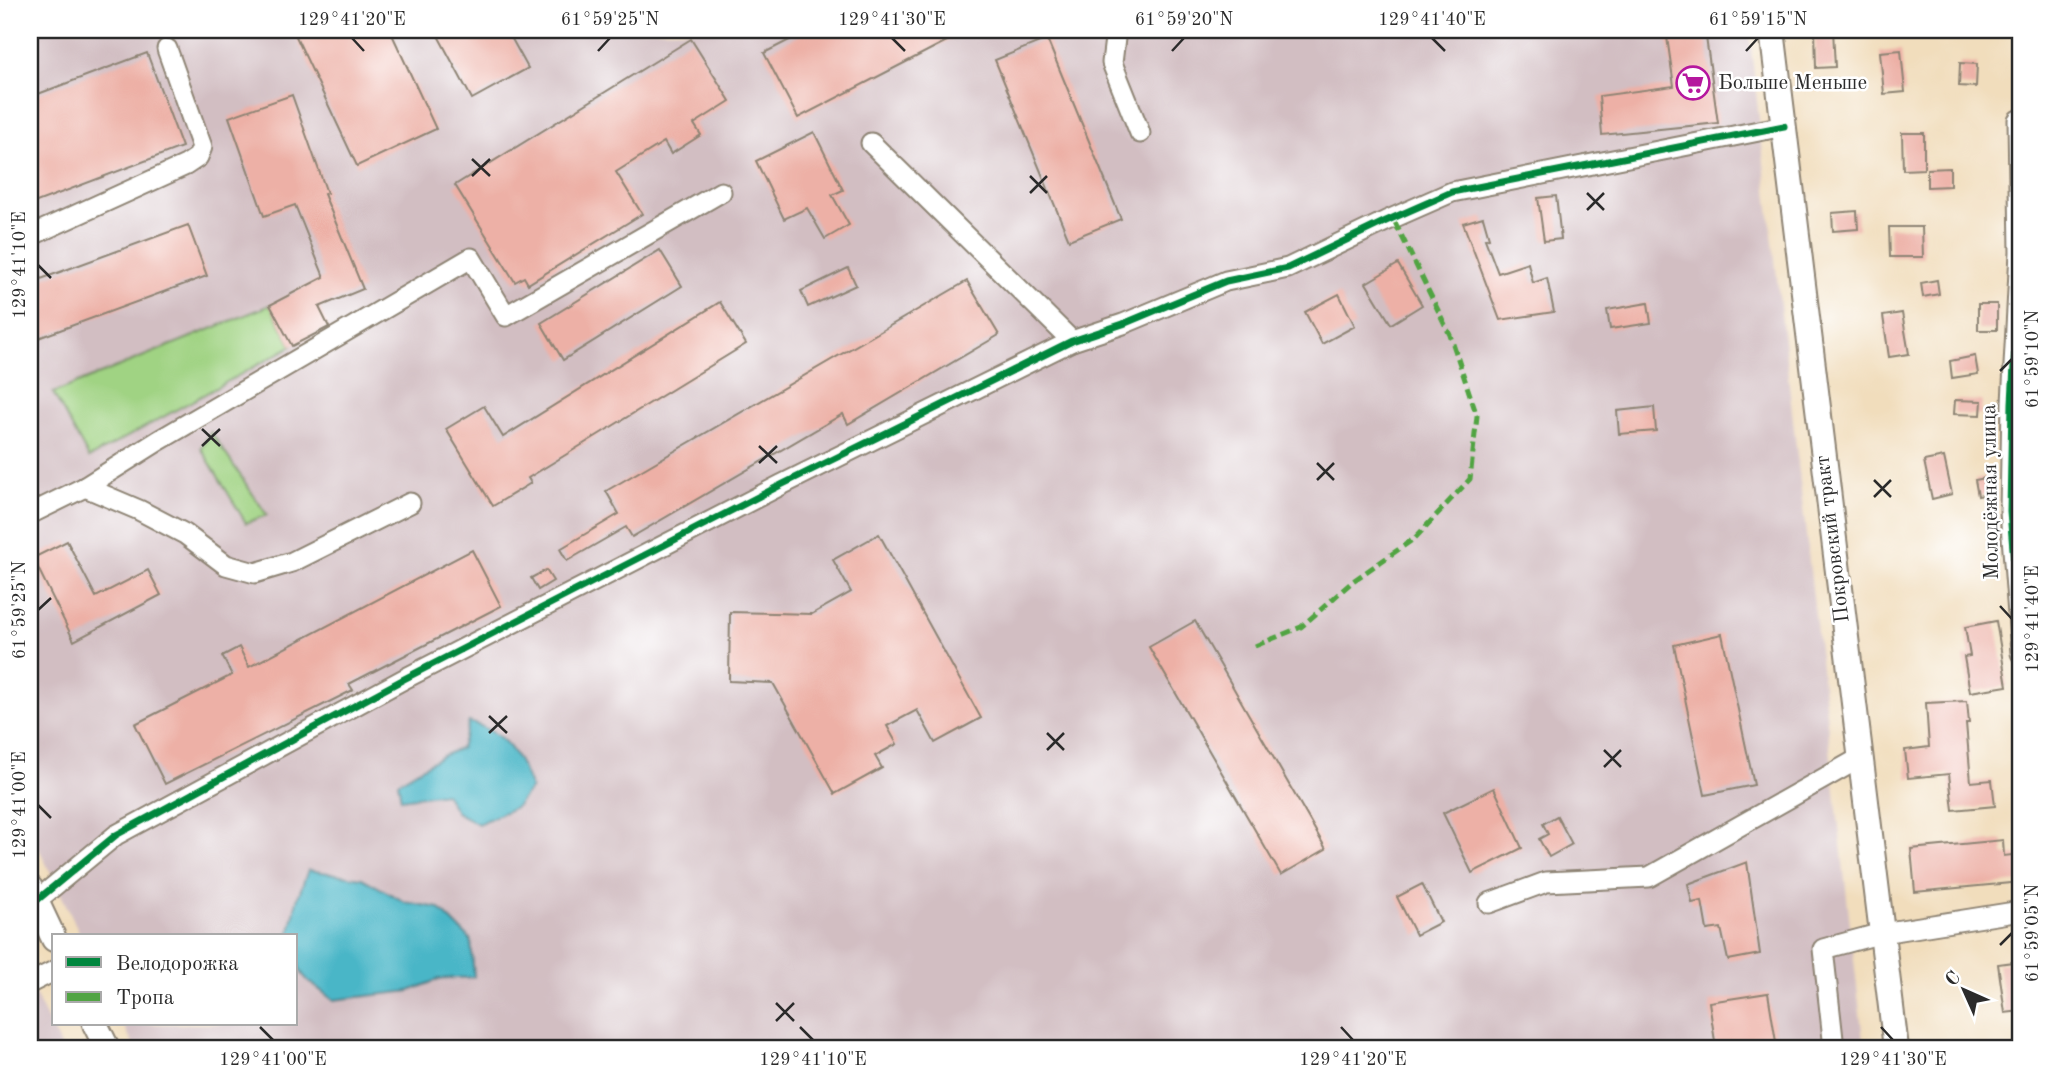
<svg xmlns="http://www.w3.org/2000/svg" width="2051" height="1078" font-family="'Old Standard TT',serif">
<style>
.industrial{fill:#d2bec2}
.green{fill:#a0d383;stroke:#667f57;stroke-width:2}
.water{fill:#4ab6c7;stroke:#3a7079;stroke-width:2}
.building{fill:#edb0a6}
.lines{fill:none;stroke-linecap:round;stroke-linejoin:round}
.minor-casing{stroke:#8e8474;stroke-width:23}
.major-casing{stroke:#8e8474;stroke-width:28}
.minor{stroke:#fff;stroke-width:19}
.major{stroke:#fff;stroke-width:24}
.quiet{stroke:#51a443;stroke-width:5;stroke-dasharray:10 5;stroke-linecap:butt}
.cycleway-casing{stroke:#fff;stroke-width:11}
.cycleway{stroke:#00873e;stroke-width:7}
.ticks{fill:none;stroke:#2b2b2b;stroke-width:2.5}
.labels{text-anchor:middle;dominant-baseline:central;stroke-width:5;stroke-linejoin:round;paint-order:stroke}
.poi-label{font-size:21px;fill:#2b2b2b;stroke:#fff;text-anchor:start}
.street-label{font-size:21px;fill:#2b2b2b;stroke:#fff}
.neatline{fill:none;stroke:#2b2b2b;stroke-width:2.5}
.ticks-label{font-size:18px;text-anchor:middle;fill:#2b2b2b}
</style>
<rect width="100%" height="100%" fill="#fff"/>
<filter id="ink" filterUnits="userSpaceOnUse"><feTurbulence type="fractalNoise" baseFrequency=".0143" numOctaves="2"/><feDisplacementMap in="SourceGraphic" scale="14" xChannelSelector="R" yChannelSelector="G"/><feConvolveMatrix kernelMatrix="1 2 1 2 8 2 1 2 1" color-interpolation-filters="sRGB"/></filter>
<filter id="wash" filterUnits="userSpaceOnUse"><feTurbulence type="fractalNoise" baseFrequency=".00686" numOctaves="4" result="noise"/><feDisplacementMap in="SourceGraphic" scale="28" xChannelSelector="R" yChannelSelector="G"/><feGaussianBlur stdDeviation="1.57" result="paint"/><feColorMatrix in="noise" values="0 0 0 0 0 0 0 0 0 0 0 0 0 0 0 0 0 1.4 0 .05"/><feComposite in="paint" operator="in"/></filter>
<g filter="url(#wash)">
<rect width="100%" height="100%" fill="#f1ddbc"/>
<!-- industrial -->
<g class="industrial">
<path d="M30 30H1749L1864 1048H135L123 1024H296V936H81L30 830Z"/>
<path d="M30 984 61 1048H30Z"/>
</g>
<!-- green -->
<g class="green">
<path d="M270 305 292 346 89 458 53 393Z"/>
<path d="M211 432 267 515 246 523 201 448Z"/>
</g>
<!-- water -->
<g class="water">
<path d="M469 722C508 734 516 753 531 788L516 807 478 824 456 812 445 793 401 799 398 782 442 756 461 748Z"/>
<path d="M308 870 362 878 405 902 439 908 471 940 474 977 439 979 410 991 333 1000C302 975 296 979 296 936H289L297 900Z"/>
</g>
<g id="blocks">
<!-- building -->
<g class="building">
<path d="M293 30H390L436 129 357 166Z"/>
<path d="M435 30H507L528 68 472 99Z"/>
<path d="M809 30H968L798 118 764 53Z"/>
<path d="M1666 30H1705L1718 123 1602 135 1599 96 1674 86Z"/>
<path d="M1815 30H1833L1835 67 1816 68Z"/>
<path d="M691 39 730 101 694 124 701 135 671 154 664 142 616 172 642 214 528 284 524 277 515 282 455 185Z"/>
<path d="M1047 39 1121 219 1069 240 995 60Z"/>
<path d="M1901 50 1905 92 1884 94 1880 52Z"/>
<path d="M147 53 182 147 34 203 30 191V97Z"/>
<path d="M1960 63 1977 64 1976 87 1959 86Z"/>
<path d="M292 95 327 193 324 194 363 289 319 307 329 327 292 346 270 305 324 277 295 205 264 216 229 117Z"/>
<path d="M814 132 843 190 832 195 849 225 825 239 807 208 784 219 756 161Z"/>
<path d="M1902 133H1924V169L1903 170Z"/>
<path d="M1950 168V186L1927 187V169Z"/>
<path d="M1556 196 1561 239 1544 241 1538 198Z"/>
<path d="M1857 211 1858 229 1833 231 1832 213Z"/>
<path d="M1483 217 1489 238 1485 239 1498 273 1528 263 1533 283 1547 278 1554 312 1500 320 1463 223Z"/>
<path d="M188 225 207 276 30 341V283Z"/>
<path d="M1889 227H1922L1923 257H1890Z"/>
<path d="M660 250 682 286 563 360 541 323Z"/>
<path d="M1398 264 1422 305 1391 324 1366 283Z"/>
<path d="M848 268 856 285 808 307 801 291Z"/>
<path d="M1937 280 1939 294 1923 297 1921 283Z"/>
<path d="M967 281 999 335 848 424 843 414 632 537 626 527 567 561 560 549 619 514 606 491Z"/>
<path d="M1339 294 1355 326 1322 344 1305 312Z"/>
<path d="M720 302 746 344 528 478 531 483 493 506 446 429 484 406 503 437Z"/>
<path d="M1648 303 1651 323 1610 329 1607 310Z"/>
<rect x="1978" y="304" width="19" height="26"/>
<path d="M1902 313 1909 354 1889 357 1883 316Z"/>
<path d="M1975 356 1978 374 1952 378 1950 361Z"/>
<path d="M1955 400 1982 401 1981 415 1954 414Z"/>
<path d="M1654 407 1656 431 1619 434 1617 411Z"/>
<path d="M1944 457 1952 494 1932 499 1924 461Z"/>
<path d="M1991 477 1994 493 1978 496 1975 480Z"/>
<path d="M879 534 981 718 935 743 917 710 887 726 897 744 875 756 882 768 835 794 773 683 729 681 730 612 812 614 851 592 833 560Z"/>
<path d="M67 541 96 597 148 570 161 595 74 641 33 558Z"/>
<path d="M472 550 501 606 349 684 353 690 165 784 135 724 232 675 222 656 239 647 249 667Z"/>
<path d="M546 570 553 581 538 590 531 578Z"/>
<path d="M1195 621 1326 849 1281 875 1149 647Z"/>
<path d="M1996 621 2007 686 1970 692 1964 657 1970 656 1965 627Z"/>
<path d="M1722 634 1754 785 1705 795 1674 645Z"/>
<path d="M1967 701 1969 723H1966L1971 782 1992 780 1995 806 1953 810 1949 774 1908 778 1905 750 1929 747 1926 703Z"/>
<path d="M1494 788 1522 848 1472 873 1443 813Z"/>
<path d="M1557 816 1572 844 1549 857 1539 839 1548 834 1543 824Z"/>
<path d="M2003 840 2004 856 2021 854V882L1915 892 1911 849Z"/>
<path d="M1747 862 1760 954 1728 960 1721 928 1707 930 1702 901 1692 903 1688 884Z"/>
<path d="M1422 884 1441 922 1416 935 1397 897Z"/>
<path d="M2021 961V1011L2005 1013 1998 964Z"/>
<path d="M1768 993 1777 1048H1716L1709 1002Z"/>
</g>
</g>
</g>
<g filter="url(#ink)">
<use href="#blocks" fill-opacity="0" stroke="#8e8474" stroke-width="2"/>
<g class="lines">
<defs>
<g id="minor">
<path d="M1116 30 1112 63 1140 133"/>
<path d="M2018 120 2020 252 2012 403 2010 511 2021 653"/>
<path d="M871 143 1072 341"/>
<path d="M30 236 186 165 198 157 202 147 167 49"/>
<path d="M85 487 139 510 185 534 226 565 255 573 292 562 410 503"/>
<path d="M30 514 85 487 158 441 471 258 506 316 721 192"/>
<path d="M36 901 116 835 404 679 781 485 1072 341 1123 324 1226 281 1288 268 1386 221 1452 192 1784 126"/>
<path d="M1489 903 1546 882 1649 877 1860 758"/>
<path d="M30 983 54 971"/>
<path d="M1834 1048 1823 949 1882 933 2021 911"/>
</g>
<g id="major">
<path d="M1772 30 1896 1048"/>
<path d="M30 888 54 939"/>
<path d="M95 1024 107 1048"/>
</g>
</defs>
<!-- minor casing -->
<use href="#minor" class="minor-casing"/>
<!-- major casing -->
<use href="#major" class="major-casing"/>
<!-- minor -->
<use href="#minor" class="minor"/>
<!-- major -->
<use href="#major" class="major"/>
<!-- quiet -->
<path class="quiet" d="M1255 646 1301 627 1353 581 1415 538 1470 479 1477 416 1450 335 1393 218"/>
<defs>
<g id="cycleway">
<path d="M2018 120 2020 252 2012 403 2010 511 2021 653"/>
<path d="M36 901 116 835 404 679 781 485 1072 341 1123 324 1226 281 1288 268 1386 221 1452 192 1784 126"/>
</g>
</defs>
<!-- cycleway casing -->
<use href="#cycleway" class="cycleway-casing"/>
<!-- cycleway -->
<use href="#cycleway" class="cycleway"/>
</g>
</g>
<!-- ticks -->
<path class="ticks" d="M352 38 364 51M892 38 905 51M1432 38 1445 51M598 51 610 38M1172 51 1184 38M1746 51 1758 38M472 159 490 176M472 176 490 159M1030 176 1047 193M1030 193 1047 176M1587 193 1604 210M1587 210 1604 193M38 265 51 278M2000 371 2012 359M202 429 220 446M202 446 220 429M759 446 777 463M759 463 777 446M1317 463 1334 480M1317 480 1334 463M1874 480 1891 497M1874 497 1891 480M2000 606 2012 619M38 610 51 598M489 716 507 733M489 733 507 716M1047 733 1064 750M1047 750 1064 733M1604 750 1621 767M1604 767 1621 750M38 805 51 818M2000 945 2012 933M776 1003 794 1021M776 1021 794 1003M260 1027 273 1040M800 1027 813 1040M1341 1027 1353 1040M1881 1027 1893 1040"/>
<!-- icons -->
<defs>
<symbol id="supermarket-ring" viewBox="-11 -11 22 22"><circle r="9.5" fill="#fff" stroke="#b5179e" stroke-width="1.5"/><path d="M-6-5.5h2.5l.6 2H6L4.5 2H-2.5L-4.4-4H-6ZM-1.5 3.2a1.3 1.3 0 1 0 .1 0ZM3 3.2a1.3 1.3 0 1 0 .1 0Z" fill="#b5179e"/></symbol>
</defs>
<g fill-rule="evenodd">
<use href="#supermarket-ring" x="1674" y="64" width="38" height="38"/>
</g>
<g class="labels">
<!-- poi labels -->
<g class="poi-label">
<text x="1718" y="83">Больше Меньше</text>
</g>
<!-- street labels -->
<g class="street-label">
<text transform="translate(1991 492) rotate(-91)">Молодёжная улица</text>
<text transform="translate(1833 539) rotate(-97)">Покровский тракт</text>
</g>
</g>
<!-- margin -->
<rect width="2051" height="1078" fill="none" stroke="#fff" stroke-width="77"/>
<!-- legend -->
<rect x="52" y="934" width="245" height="91" fill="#ffffff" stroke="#aaaaaa" stroke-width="2"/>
<rect x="66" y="957" width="35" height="10" fill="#00873e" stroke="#aaaaaa" stroke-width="2"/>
<text x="116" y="970" font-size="21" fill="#2b2b2b">Велодорожка</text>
<rect x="66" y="992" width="35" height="10" fill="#51a443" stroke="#aaaaaa" stroke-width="2"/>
<text x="116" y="1004" font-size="21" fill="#2b2b2b">Тропа</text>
<!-- north arrow -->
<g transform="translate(1964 990) rotate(315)" stroke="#ffffff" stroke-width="5" paint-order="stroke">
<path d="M0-5L12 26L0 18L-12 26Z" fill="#2b2b2b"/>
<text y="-10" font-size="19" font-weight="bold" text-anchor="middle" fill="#2b2b2b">С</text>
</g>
<rect x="38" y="38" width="1974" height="1002" class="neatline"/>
<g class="ticks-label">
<text x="352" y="25">129°41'20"E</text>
<text x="610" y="25">61°59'25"N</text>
<text x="892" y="25">129°41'30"E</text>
<text x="1184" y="25">61°59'20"N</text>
<text x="1432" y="25">129°41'40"E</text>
<text x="1758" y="25">61°59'15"N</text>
<text transform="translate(19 265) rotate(-90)" y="6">129°41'10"E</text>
<text transform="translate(2032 359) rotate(-90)" y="6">61°59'10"N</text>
<text transform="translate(19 610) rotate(-90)" y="6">61°59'25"N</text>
<text transform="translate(2032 619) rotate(-90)" y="6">129°41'40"E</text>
<text transform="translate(19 805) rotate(-90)" y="6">129°41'00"E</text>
<text transform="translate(2032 933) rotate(-90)" y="6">61°59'05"N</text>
<text x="273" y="1065">129°41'00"E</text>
<text x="813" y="1065">129°41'10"E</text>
<text x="1353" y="1065">129°41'20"E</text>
<text x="1893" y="1065">129°41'30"E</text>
</g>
</svg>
